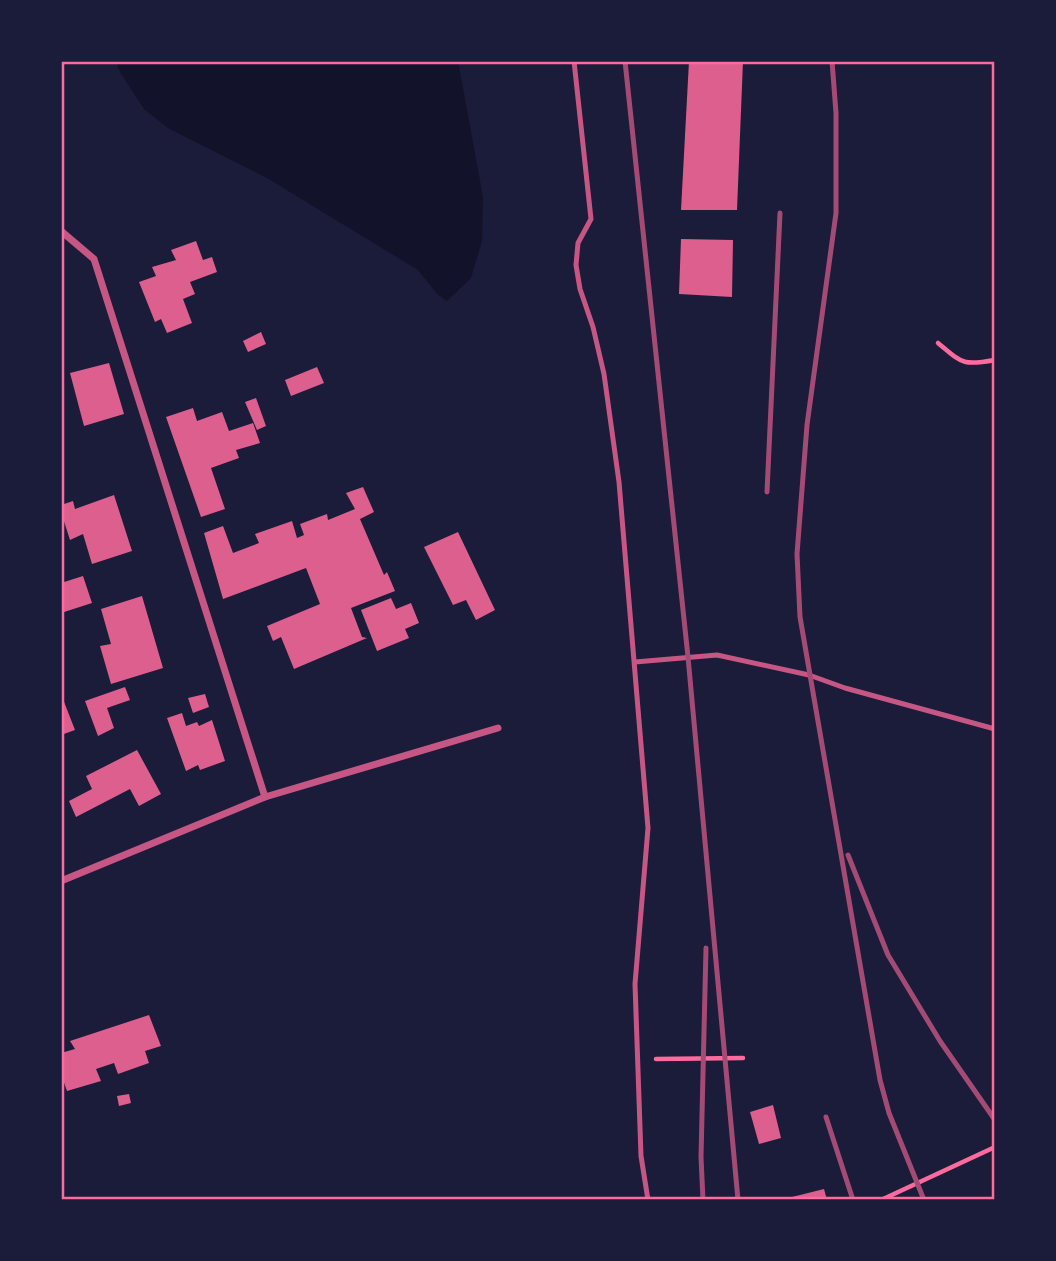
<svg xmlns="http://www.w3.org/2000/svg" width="1056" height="1261" font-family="Montserrat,sans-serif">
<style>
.water{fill:#12122b}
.building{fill:#dd5f8e}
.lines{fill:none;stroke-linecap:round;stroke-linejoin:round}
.path{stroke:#ff6b9d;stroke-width:4.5}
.service{stroke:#c65784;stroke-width:5}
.minor{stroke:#c65784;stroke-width:7}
.rail{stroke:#a44b75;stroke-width:5}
.neatline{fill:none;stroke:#ff6b9d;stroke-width:2.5}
</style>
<rect width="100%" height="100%" fill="#1b1b3a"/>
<!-- water -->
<path class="water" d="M116 61H458L483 197 482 241 471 278 447 301 437 294 418 270 267 178 168 128 144 109 120 72Z"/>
<!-- building -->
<g class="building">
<path d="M689 61H743L737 210H681Z"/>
<path d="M681 239 733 240 732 297 679 294Z"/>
<path d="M196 241 203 260 212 257 217 272 190 282 195 294 183 299 192 323 167 333 161 319 155 322 139 282 156 276 152 267 176 260 171 250Z"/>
<path d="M261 332 266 344 248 352 243 341Z"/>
<path d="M109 363 124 414 84 426 70 373Z"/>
<path d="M317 367 324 383 291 396 285 380Z"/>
<path d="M256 398 266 426 257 430 245 402Z"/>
<path d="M193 408 197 421 222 412 229 431 253 423 260 443 236 450 239 458 211 468 225 509 201 517 166 417Z"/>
<path d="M363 487 374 512 360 519 384 575 387 572 395 591 351 608 362 637 367 638 294 669 281 637 273 641 267 626 320 604 306 568 223 599 204 533 223 526 233 553 259 543 255 534 292 521 297 538 304 535 300 524 327 514 328 520 355 509 346 493Z"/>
<path d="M114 495 132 551 92 564 83 534 70 540 61 512V505L73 501 75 509Z"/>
<path d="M458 532 495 610 476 620 466 600 453 605 424 547Z"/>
<path d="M83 576 92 603 61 613V583Z"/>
<path d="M142 596 163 668 111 684 100 646 111 644 101 609Z"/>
<path d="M391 598 396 609 411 603 419 623 405 629 409 638 377 651 361 610Z"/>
<path d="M125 687 130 700 107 708 114 728 98 736 85 701Z"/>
<path d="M61 694 75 730 61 735Z"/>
<path d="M205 694 209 707 193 713 188 698Z"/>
<path d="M182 713 186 726 197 722 199 726 212 720 225 761 200 770 198 765 186 771 167 718Z"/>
<path d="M137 750 161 794 139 806 130 789 76 817 69 801 92 789 86 776Z"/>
<path d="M149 1015 161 1046 145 1051 149 1063 118 1074 114 1063 96 1069 101 1081 67 1091 61 1074V1053L75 1049 70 1041Z"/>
<path d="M129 1094 131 1103 119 1106 117 1096Z"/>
<path d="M773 1105 781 1138 759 1144 750 1112Z"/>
<path d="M824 1189 827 1200H792V1197Z"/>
</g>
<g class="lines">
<!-- path -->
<g class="path">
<path d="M938 343C962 363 962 366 995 360"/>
<path d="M656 1059 743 1058"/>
<path d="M881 1200 995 1147"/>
</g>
<!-- service -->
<g class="service">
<path d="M574 61 591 219 578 243 576 265 580 289 593 327 604 374 619 482 648 828 635 984 641 1156 648 1200"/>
<path d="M635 662 717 655 809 675 845 688 995 729"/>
</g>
<!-- minor -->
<g class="minor">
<path d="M61 231 94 259 265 797"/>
<path d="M61 881 265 797 498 728"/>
</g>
<!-- rail -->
<g class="rail">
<path d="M625 61 688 657 738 1200"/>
<path d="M832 61 836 113V213L807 425 797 554 800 617 880 1080 889 1113 924 1200"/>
<path d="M767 492 780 213"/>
<path d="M848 855 888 955 940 1041 995 1120"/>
<path d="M826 1117 853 1200"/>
<path d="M703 1200 701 1157 706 948"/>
</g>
</g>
<!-- border -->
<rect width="1056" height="1261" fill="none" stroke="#1b1b3a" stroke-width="126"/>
<rect x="63" y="63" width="930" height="1135" class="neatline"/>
</svg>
